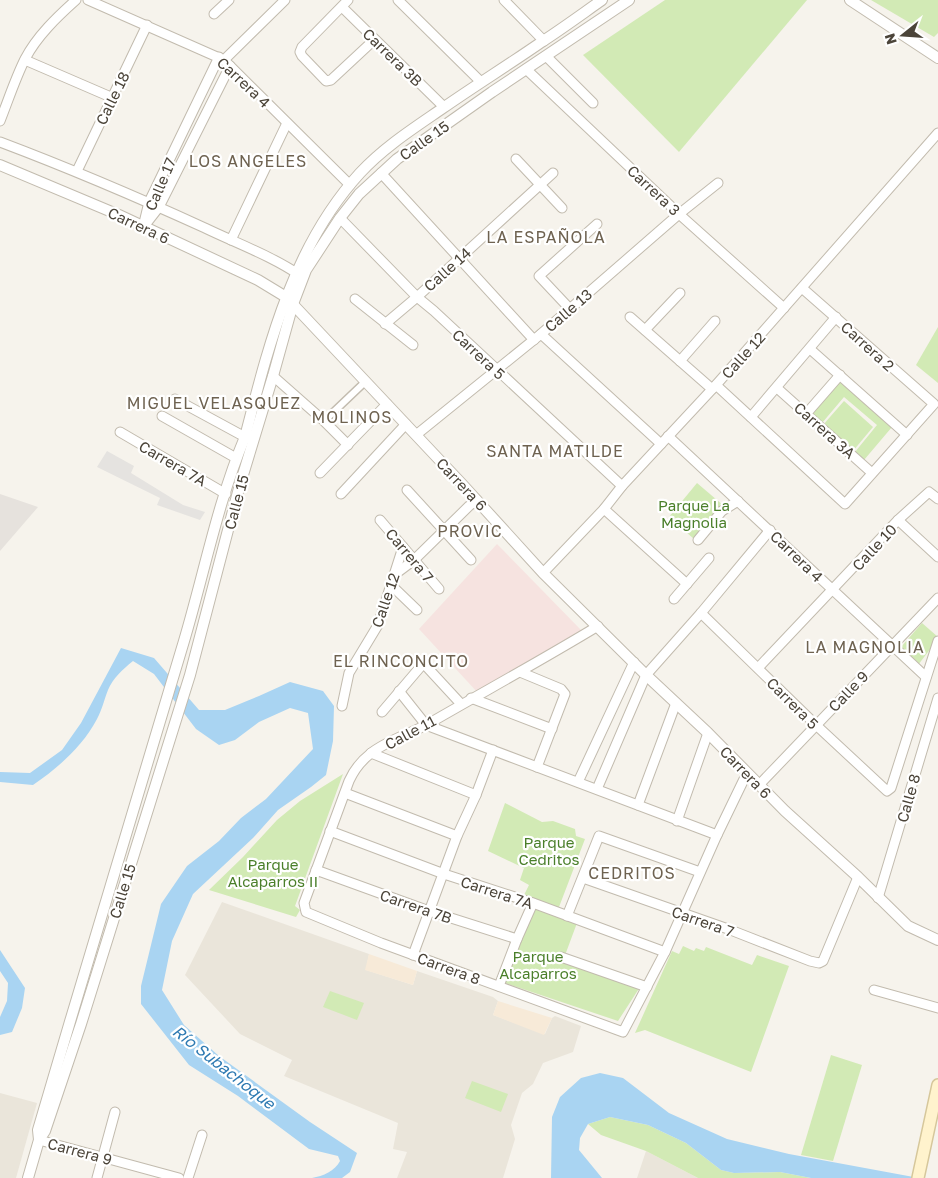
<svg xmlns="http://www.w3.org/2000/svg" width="938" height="1178" font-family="'Golos Text',sans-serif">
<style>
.residential{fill:#eae5da}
.commercial{fill:#f7ead8}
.industrial{fill:#e6e2dd}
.medical{fill:#f6e3e0}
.green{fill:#d2eab5}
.parking{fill:#e5e3e0}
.water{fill:#a9d4f2}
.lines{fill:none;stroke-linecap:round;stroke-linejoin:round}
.pedestrian-casing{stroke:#c2bbae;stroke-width:9}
.minor-casing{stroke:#c2bbae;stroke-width:11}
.tertiary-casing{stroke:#c2bbae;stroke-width:12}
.secondary-casing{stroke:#d6c79b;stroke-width:14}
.pedestrian{stroke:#fff;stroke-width:6}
.minor{stroke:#fff;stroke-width:9}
.tertiary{stroke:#fff;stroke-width:10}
.secondary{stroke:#fff3cd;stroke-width:11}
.labels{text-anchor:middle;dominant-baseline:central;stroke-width:4.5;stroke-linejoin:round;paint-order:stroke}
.street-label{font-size:15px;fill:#4b4439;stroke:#fff}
.park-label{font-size:15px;fill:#4a7f2a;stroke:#fff}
.neighbourhood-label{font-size:16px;letter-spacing:1px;fill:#6e6250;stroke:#fff}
.water-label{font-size:16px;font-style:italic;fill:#2e7ab2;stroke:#fff}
</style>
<rect width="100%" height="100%" fill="#f6f3ec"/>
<!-- residential -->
<g class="residential">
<path d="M222 902 369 954 366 970 413 985 417 971 493 997 498 1001 493 1015 545 1034 552 1018 555 1016 581 1026 573 1052 543 1063 533 1084 522 1093 511 1125 515 1139 503 1178H397L407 1152 393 1149 398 1123 284 1076 292 1060 240 1034 185 975Z"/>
<path d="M0 1093 37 1103 16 1178H0Z"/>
<path d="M646 1151 698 1178H637Z"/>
</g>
<!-- commercial -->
<g class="commercial">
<path d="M369 954 417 971 413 985 365 970Z"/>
<path d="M498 1001 552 1018 544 1035 493 1015Z"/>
</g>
<!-- industrial -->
<path class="industrial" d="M0 494 38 507 0 551Z"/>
<!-- medical -->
<path class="medical" d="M497 544 582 631 478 693 419 629Z"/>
<!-- green -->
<g class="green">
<path d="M665 0H807L679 152 583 55Z"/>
<path d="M871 0H938V33L934 37Z"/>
<path d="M938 327V383L916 365Z"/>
<path d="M840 382 892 427 864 460 855 452 877 425 844 397 822 423 811 414Z"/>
<path d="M844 401 873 427 853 451 823 425Z"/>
<path d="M697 483 724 506 694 539 669 517Z"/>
<path d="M922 623 938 637V639L918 665 901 647Z"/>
<path d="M343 774 295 906 300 910 296 917 209 890 243 857 277 820 300 801Z"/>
<path d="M505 803 542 822 553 821 575 829 576 836 585 839 559 907 556 911 523 897 529 885 520 880 524 868 488 851Z"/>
<path d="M534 905 577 923 564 958 640 987 618 1021 502 982Z"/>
<path d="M683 946 694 951 696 948 704 951 706 947 752 965 757 955 789 966 751 1072 645 1030 635 1033 672 951 679 954Z"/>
<path d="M330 991 364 1003 357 1020 323 1007Z"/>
<path d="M831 1055 862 1065 833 1161 801 1155Z"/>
<path d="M472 1081 508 1094 501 1112 465 1098Z"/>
<path d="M610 1117 648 1125 686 1143 721 1170 734 1173 780 1172 811 1178H698L646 1151 601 1135 588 1124Z"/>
</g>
<!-- parking -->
<path class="parking" d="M107 451 134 466 131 473 183 505 205 512 200 520 157 505 160 498 97 467Z"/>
<!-- water -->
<g class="water">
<path d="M121 648 154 658 199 710H225L259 696 290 682 323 691 334 706 333 741 326 775 311 787 278 810 253 838 193 894 172 941 162 990 184 1025 219 1056 310 1122 357 1153 350 1172 342 1178H312C323 1176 335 1171 340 1161L338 1156 309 1149 238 1096 189 1065 141 1004V986L161 904 187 866 219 841 241 818 266 799 313 749 308 713 290 708 259 722 235 740 219 745 196 729 154 674 133 661C122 670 113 678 108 690 104 700 102 710 97 719 82 747 59 767 33 785L0 782V772L30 773 62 750 81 723Z"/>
<path d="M0 950 25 988 22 1008 12 1032 0 1035V1017L7 1001 8 983 0 971Z"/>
<path d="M600 1073 623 1078 669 1113 727 1139 789 1154 919 1178H811L780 1172 734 1173 721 1170 686 1143 648 1125 610 1117 588 1124 580 1138 579 1150 602 1178H551L552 1117 560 1097 581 1078Z"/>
</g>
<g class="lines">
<defs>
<path id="pedestrian" d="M324 421 366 381"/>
<g id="minor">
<path d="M88 0 224 60 350 185"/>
<path d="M348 0 302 47 300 52 302 56 326 81 331 80 374 40"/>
<path d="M398 0 480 81"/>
<path d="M504 0 544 41"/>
<path d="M342 7 444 107"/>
<path d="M214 14 229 0"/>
<path d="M546 56 593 103"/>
<path d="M25 60 113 98"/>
<path d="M224 60 285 0"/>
<path d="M526 69 679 214 784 308"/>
<path d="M0 121C8 101 15 79 25 59 37 36 57 17 76 0"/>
<path d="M0 142C69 168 137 197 205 228 236 243 272 256 301 276"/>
<path d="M516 159 562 208"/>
<path d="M77 171 147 25"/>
<path d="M381 173 534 340"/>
<path d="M340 218 417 297 434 311 622 486"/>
<path d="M145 225 159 207 230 66"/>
<path d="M143 227 149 202 219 57"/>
<path d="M231 240 287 123"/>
<path d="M355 299 413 345"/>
<path d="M570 309 539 276 597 224"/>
<path d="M630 317 712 389"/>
<path d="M385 324 417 297 553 173"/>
<path d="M645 330 680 293"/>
<path d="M541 334 661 444"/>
<path d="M810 349 907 435"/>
<path d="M680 361 715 321"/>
<path d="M273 376 324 421 348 445"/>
<path d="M716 385 845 504 934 404 802 288"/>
<path d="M777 388 872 473"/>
<path d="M175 399 245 437"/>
<path d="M806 414 840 375"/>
<path d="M162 416 236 458"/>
<path d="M751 417 836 317"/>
<path d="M120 432 226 494"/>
<path d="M416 435 541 334 679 214 718 183"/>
<path d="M668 436 926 677"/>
<path d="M320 473 387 404"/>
<path d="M407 490 471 560"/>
<path d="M341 494 406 424"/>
<path d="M604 509 687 584"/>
<path d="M380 520 439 589"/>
<path d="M898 520 938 557"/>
<path d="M698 540 722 511 738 501"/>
<path d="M543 573 604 509 622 486 716 385 938 133"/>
<path d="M394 575 414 560 469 506 477 500"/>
<path d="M391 585 417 610"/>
<path d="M674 599 709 558"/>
<path d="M701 613 816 725 887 791 891 788 938 641"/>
<path d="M598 626C542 660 485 691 428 724 410 734 387 740 370 754 361 761 354 770 349 781L304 903 306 912 381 943 623 1032 665 952 717 835 747 773"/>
<path d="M758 668 898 520 929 492 938 499"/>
<path d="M520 672 561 689 565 694 537 767"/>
<path d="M399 691 426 725 717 835"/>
<path d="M471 698 552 729"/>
<path d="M342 706 349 673 378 625 403 547"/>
<path d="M382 712 422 665H425L461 704"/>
<path d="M371 753 476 795"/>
<path d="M578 782 634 662"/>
<path d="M759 785 938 598"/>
<path d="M597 789 646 675 701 613 770 530"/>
<path d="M345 793 457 836"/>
<path d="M638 805 676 703"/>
<path d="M677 821 708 733"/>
<path d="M330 831 444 874 533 903 665 952"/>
<path d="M316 870 429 911 517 939"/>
<path d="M583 878 728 929 810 961 819 963 823 961 858 877"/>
<path d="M878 898 938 698"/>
<path d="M567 916 599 836 700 872"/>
<path d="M413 955 457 836 476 795 493 750"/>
<path d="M561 957 647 987"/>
<path d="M499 986 517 939 533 903"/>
<path d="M874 990 938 1008"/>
<path d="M39 1140 179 1178"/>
<path d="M97 1178 115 1112"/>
<path d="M188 1178 202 1135"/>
</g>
<g id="tertiary">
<path d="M850 0 938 58"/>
<path d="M0 165 119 215 258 280 286 297 462 484 543 573 646 675 708 733 785 811 858 877 908 926 938 940"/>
<path d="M39 1140 45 1131 81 1024 190 675 239 488 273 376 293 304 306 270 340 218 359 194 397 159 492 92 629 0"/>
<path d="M28 1178 39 1140 38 1130C85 970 133 810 181 651 203 580 216 506 245 437 269 344 293 246 360 173 384 147 414 128 443 108 476 85 510 64 543 41 563 28 582 14 602 0"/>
</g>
<path id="secondary" d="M918 1178 938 1085"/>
</defs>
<!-- pedestrian casing -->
<use href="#pedestrian" class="pedestrian-casing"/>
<!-- minor casing -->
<use href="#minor" class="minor-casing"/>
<!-- tertiary casing -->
<use href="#tertiary" class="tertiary-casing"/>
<!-- secondary casing -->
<use href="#secondary" class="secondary-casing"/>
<!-- pedestrian -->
<use href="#pedestrian" class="pedestrian"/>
<!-- minor -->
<use href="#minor" class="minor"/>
<!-- tertiary -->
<use href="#tertiary" class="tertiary"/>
<!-- secondary -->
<use href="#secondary" class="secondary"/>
</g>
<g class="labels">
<!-- street labels -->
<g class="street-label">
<text transform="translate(393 57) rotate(44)">Carrera 3B</text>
<text transform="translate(244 82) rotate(43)">Carrera 4</text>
<text transform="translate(112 98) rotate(-64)">Calle 18</text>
<text transform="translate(424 140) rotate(-35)">Calle 15</text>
<text transform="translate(160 184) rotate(-67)">Calle 17</text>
<text transform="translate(654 190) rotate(43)">Carrera 3</text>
<text transform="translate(139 225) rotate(25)">Carrera 6</text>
<text transform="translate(447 269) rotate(-42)">Calle 14</text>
<text transform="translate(568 310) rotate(-41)">Calle 13</text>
<text transform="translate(868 346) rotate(42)">Carrera 2</text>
<text transform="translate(479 354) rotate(43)">Carrera 5</text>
<text transform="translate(743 355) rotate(-48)">Calle 12</text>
<text transform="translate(825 430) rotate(42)">Carrera 3A</text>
<text transform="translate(173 463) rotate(30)">Carrera 7A</text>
<text transform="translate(462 484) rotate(47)">Carrera 6</text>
<text transform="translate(236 502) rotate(-75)">Calle 15</text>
<text transform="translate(874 547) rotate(-47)">Calle 10</text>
<text transform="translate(410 555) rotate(50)">Carrera 7</text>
<text transform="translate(797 556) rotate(44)">Carrera 4</text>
<text transform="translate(385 600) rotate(-71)">Calle 12</text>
<text transform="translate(848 691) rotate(-46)">Calle 9</text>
<text transform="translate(793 703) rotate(45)">Carrera 5</text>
<text transform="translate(410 732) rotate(-28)">Calle 11</text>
<text transform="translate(746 772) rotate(46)">Carrera 6</text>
<text transform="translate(908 798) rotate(-74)">Calle 8</text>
<text transform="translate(122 891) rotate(-73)">Calle 15</text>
<text transform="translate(497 892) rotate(18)">Carrera 7A</text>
<text transform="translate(416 906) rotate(19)">Carrera 7B</text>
<text transform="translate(703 921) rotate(19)">Carrera 7</text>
<text transform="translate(449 968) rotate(20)">Carrera 8</text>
<text transform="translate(80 1151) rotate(15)">Carrera 9</text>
</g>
<!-- park labels -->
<g class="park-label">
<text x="694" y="505">Parque La<tspan x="694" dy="17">Magnolia</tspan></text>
<text x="549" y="842">Parque<tspan x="549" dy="17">Cedritos</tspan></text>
<text x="273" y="864">Parque<tspan x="273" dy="17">Alcaparros II</tspan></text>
<text x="538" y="956">Parque<tspan x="538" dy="17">Alcaparros</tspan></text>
</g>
<!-- neighbourhood labels -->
<g class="neighbourhood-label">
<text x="248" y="161">LOS ANGELES</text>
<text x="546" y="237">LA ESPAÑOLA</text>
<text x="214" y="403">MIGUEL VELASQUEZ</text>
<text x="352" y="417">MOLINOS</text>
<text x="555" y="451">SANTA MATILDE</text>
<text x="470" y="531">PROVIC</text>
<text x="865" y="647">LA MAGNOLIA</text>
<text x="401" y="661">EL RINCONCITO</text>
<text x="632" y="873">CEDRITOS</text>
</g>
<!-- water labels -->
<g class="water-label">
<text transform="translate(224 1067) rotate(38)">Río Subachoque</text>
</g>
</g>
<!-- north arrow -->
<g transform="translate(903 35) rotate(253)" stroke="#ffffff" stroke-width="4" paint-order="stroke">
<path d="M0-4L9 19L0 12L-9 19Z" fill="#4b4439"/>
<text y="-8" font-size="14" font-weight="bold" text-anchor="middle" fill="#4b4439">N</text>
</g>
</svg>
